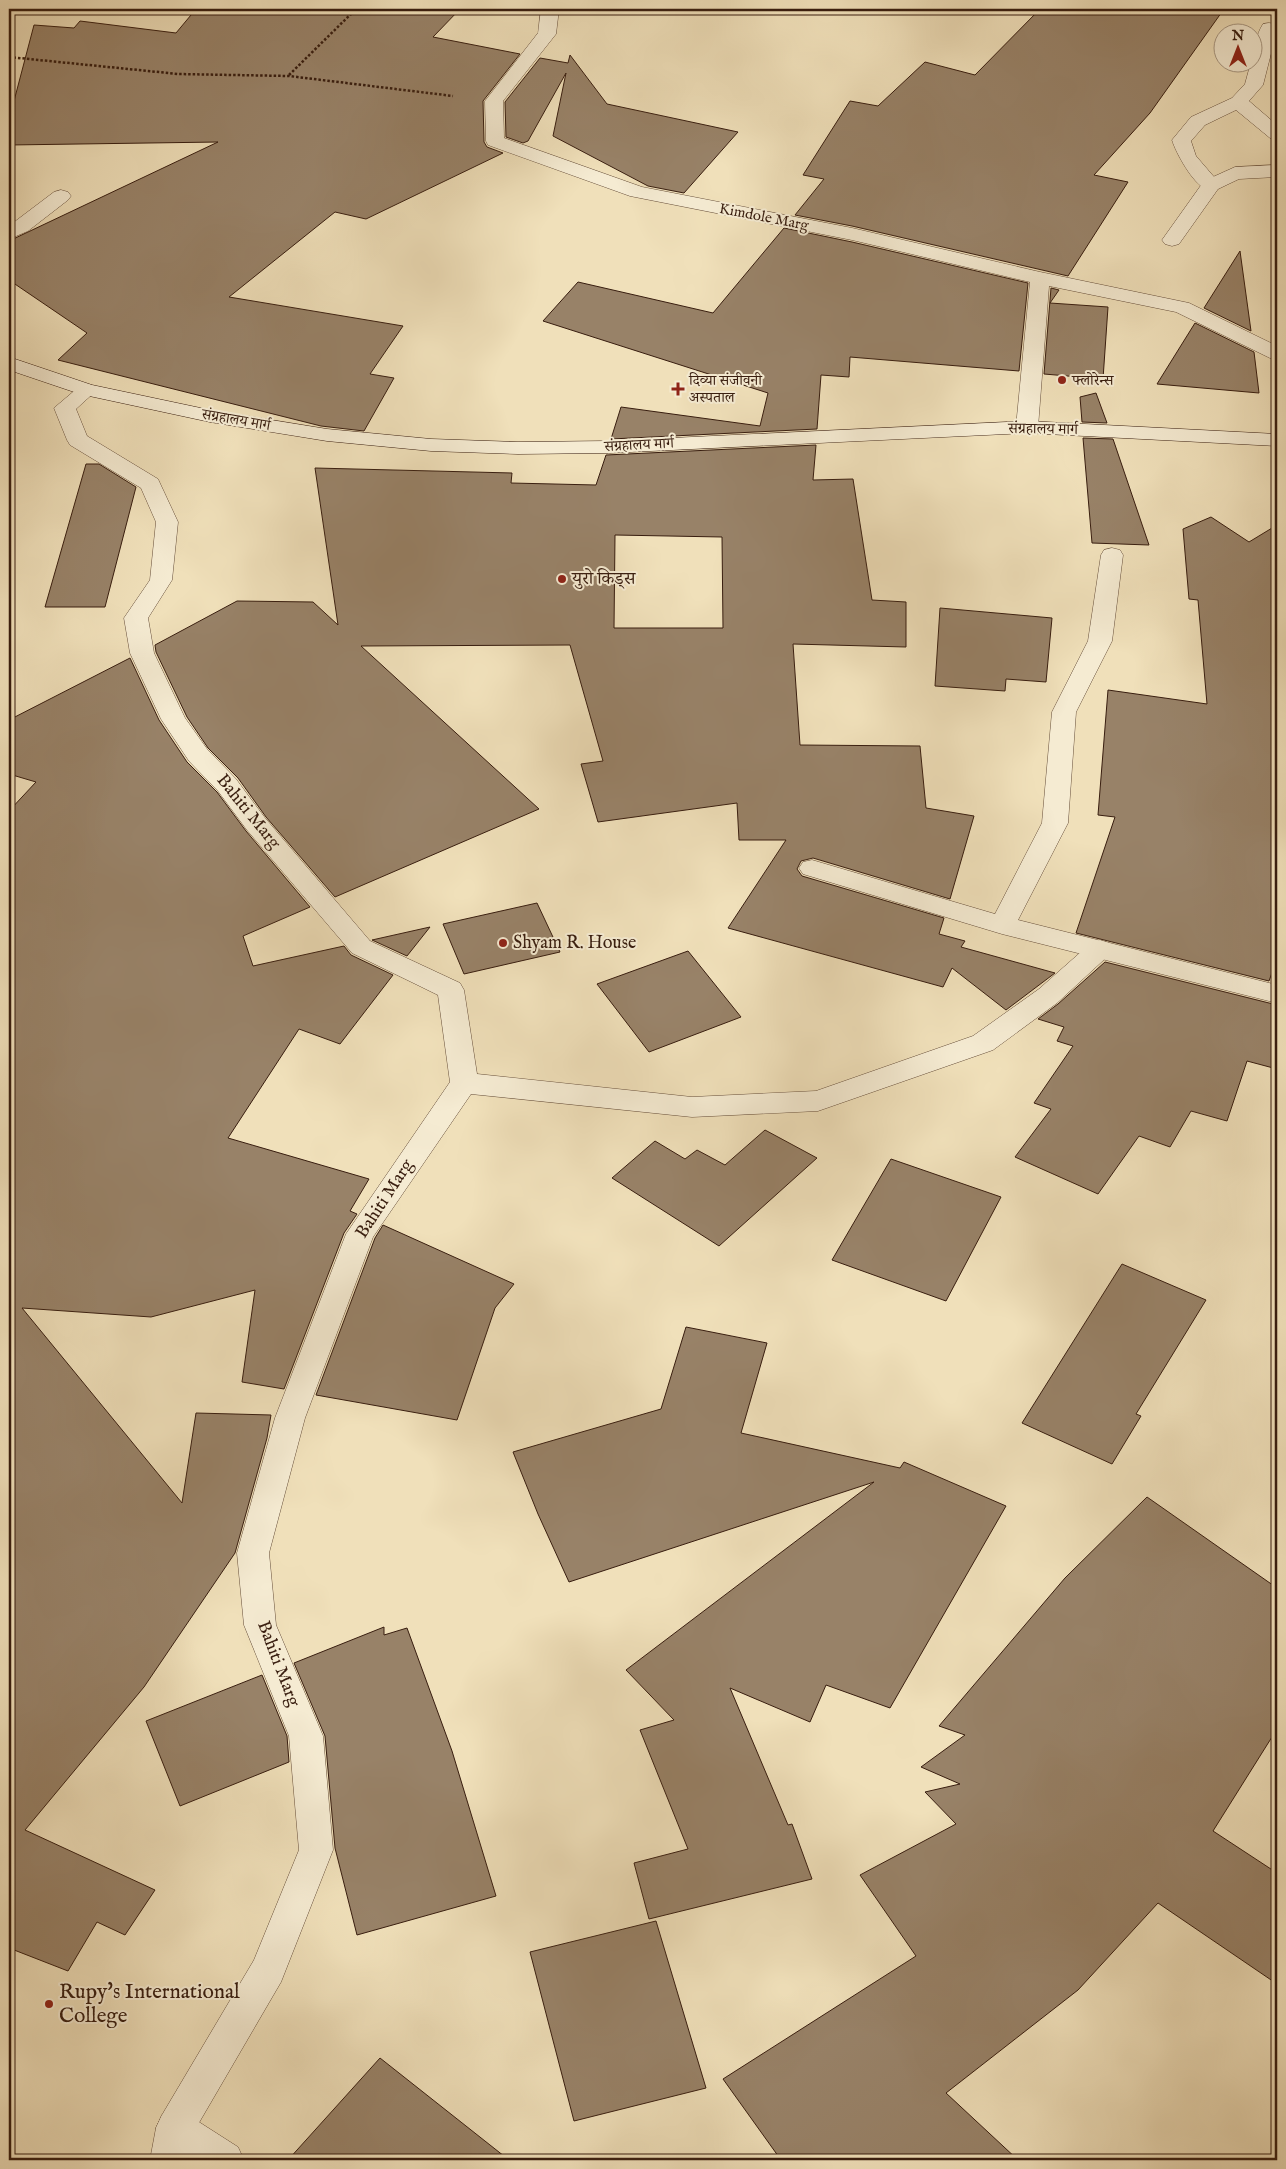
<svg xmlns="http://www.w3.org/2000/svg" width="1286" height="2169" font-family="'IM FELL English','Noto Serif Devanagari',serif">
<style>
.building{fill:#988268;stroke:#381d0f;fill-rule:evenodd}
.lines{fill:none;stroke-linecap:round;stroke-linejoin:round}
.lane-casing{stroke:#664e3a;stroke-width:1}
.street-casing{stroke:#664e3a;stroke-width:1}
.secondary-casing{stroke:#381d0f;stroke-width:1}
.path{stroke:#381d0f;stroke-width:2.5;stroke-dasharray:2.5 2;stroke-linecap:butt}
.lane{fill:#f5ebd2;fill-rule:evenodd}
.street{fill:#f5ebd2;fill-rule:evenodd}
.secondary{fill:#f5ebd2;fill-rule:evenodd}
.poi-dot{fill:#8f2418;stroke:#f5ebd2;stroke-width:2}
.labels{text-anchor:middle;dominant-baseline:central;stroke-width:4;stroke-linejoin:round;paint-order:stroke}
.far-street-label{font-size:15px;fill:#381d0f;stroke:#f5ebd2}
.far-poi-label{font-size:15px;fill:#381d0f;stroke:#f5ebd2;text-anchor:start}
.poi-label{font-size:18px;fill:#381d0f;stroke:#f5ebd2;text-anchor:start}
.street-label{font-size:18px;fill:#381d0f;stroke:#f5ebd2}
.near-poi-label{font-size:21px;fill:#381d0f;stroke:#f5ebd2;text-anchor:start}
</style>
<rect width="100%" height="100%" fill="#f0e0ba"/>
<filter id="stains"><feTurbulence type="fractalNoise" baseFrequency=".004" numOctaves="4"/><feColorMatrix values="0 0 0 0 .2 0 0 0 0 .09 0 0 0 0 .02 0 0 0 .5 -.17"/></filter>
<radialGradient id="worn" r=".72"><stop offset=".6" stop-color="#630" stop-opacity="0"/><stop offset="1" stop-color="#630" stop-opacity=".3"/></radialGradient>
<!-- building -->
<g class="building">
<path d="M196 9H460L433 37 520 54 483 101 484 142 487 147 503 153 366 219 335 212 229 297 403 326 370 374 394 378 364 431 321 426 58 360 87 333 9 280V241L218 142 9 145V120L34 25 74 28 80 21 176 33Z"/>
<path d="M1040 9H1224L1150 113 1094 175 1128 182 1068 276 852 226 795 215 824 179 803 175 850 101 878 106 925 62 975 75Z"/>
<path d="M570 55 607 104 738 132 684 193 648 186 553 136 566 73 528 141 523 143 506 137 505 102 540 58 568 63Z"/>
<path d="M784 228 852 242 1028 283 1019 371 850 357 849 377 821 375 817 429 611 439 621 407 760 426 768 393 543 321 578 282 713 313Z"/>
<path d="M1240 251 1251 331 1204 308Z"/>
<path d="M1051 288 1059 290 1050 303 1108 307 1103 379 1044 374Z"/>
<path d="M1195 323 1254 352 1259 393 1157 384Z"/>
<path d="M1096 393 1107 423 1082 422 1080 397Z"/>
<path d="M1083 438 1113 439 1149 545 1092 543Z"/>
<path d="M816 445 813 480 853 479 872 600 906 602V647L793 644 800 745 920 746 926 808 974 816 950 899 813 858 801 861 797 869 802 876 944 918 939 934 965 941 961 947 1055 973 1006 1010 952 968 943 987 728 928 786 840H739L737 803 598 822 581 764 603 761 570 645 361 646 539 809 335 897 266 817 238 778 208 748 187 717 156 652 155 645 237 601 313 602 338 625 315 468 512 473 511 483 596 485 606 455ZM615 535 722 537 723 628H614Z"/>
<path d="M86 464H99L136 487 105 607H45Z"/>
<path d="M1211 517 1249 542 1277 525V959L1269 981 1076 933 1115 817 1098 815 1108 690 1207 704 1198 600 1189 599 1183 529Z"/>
<path d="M940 608 1052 618 1046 682 1006 679 1005 691 935 686Z"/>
<path d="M130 658 159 720 187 762 217 792 246 831 310 907 243 936 253 966 344 946 351 955 393 975 340 1044 299 1029 228 1138 369 1179 350 1211 357 1214 344 1233 284 1389 242 1382 255 1290 151 1317 22 1308 182 1503 196 1413 271 1415 267 1438 235 1553 144 1687 25 1830 155 1890 125 1935 97 1922 68 1971 9 1948V811L36 782 9 774V720Z"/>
<path d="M537 903 560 952 464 974 443 924Z"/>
<path d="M430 927 407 956 372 940Z"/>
<path d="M688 951 741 1017 649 1052 597 984Z"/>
<path d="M1105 962 1277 1005V1069L1247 1061 1227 1121 1191 1111 1170 1147 1139 1136 1098 1194 1015 1157 1051 1109 1034 1103 1073 1046 1057 1041 1064 1027 1038 1019 1058 1004Z"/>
<path d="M765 1130 817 1158 719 1246 612 1178 655 1141 685 1159 697 1150 725 1165Z"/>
<path d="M891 1159 1001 1197 946 1301 832 1260Z"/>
<path d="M383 1225 514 1284 495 1308 457 1420 316 1395 375 1238Z"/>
<path d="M1122 1264 1206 1300 1136 1414 1141 1416 1112 1464 1022 1423Z"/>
<path d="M686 1327 767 1343 741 1433 900 1468 904 1462 1006 1506 890 1708 826 1685 810 1722 730 1688 788 1825 792 1824 812 1879 649 1919 634 1863 688 1849 640 1730 674 1720 626 1670 874 1482 569 1582 538 1514 513 1452 661 1409Z"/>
<path d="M1147 1497 1277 1588V1729L1213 1831 1277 1873V1984L1158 1903 1078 1990 946 2093 1018 2160H781L723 2079 916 1956 860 1875 956 1824 925 1792 960 1784 921 1767 965 1735 939 1726 1065 1578Z"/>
<path d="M384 1627V1635L407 1628 452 1751 496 1896 357 1935 335 1848 325 1736 294 1663Z"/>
<path d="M262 1675 287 1736 289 1762 180 1806 146 1721Z"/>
<path d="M656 1921 706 2088 574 2121 530 1952Z"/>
<path d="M380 2058 509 2160H288Z"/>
</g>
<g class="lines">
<defs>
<g id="lane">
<path d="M1269 23 1275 24 1277 30 1263 85 1249 101 1277 125V140L1270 138 1236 110 1205 125 1191 141 1196 156 1221 185 1218 189C1214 190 1210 191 1206 189 1193 184 1176 153 1172 140L1191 117 1232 98 1245 84 1251 62H1254C1254 51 1256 34 1263 24Z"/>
<path d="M61 190 68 192 71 196 68 200 28 231 9 239V226L54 192Z"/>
<path d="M1112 548 1120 550 1123 555 1112 641 1076 712 1068 823 1018 920 1277 985V1003L1002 934 803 874 799 868 803 862 812 860 995 914 1042 823 1052 712 1088 641 1101 555 1104 550Z"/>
<path d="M175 2110 188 2115 238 2147 244 2160H192L162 2141 156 2128 162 2115Z"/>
</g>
<g id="street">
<path d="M541 9H559L556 34 503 101 504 138 642 187 852 228 1040 272 1189 303 1277 346V360L1270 358 1176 312 1049 286 1038 427 1035 432 1027 433 1019 432 1016 427 1030 282 852 240 630 196 488 145 486 141 485 101 538 33Z"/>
<path d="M1277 165V177L1239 179 1218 189 1179 244 1172 246 1165 244 1162 240 1204 181 1235 167Z"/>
<path d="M87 384 94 386 97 390 76 409 87 436 158 479 178 522 172 580 148 618 154 653 185 718 207 749 236 779 265 818 370 941 460 983 464 990 477 1074 692 1097 816 1091 973 1036 1039 989 1091 943 1100 940 1109 943 1113 949 1109 955 1057 1003 993 1050 818 1111 692 1117 471 1094 373 1237 305 1418 269 1553 276 1625 323 1736 333 1850 281 1982 193 2133 188 2160H150L156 2128 162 2115 254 1960 299 1850 289 1736 244 1625 237 1553 275 1418 346 1234 450 1082 438 995 352 953 247 830 218 791 189 761 161 719 130 653 124 618 150 580 156 522 141 488 70 445 67 440 54 408 80 386Z"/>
</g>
<path id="secondary" d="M9 357 92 385 210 410 327 429 431 439 518 442 609 441 1027 421 1277 434V446L1027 433 609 453 518 454 431 451 327 441 210 422 80 394 9 370Z"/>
</defs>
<!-- lane casing -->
<use href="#lane" class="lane-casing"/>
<!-- street casing -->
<use href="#street" class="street-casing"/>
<!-- secondary casing -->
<use href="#secondary" class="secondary-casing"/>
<!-- path -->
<g class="path">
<path d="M9 57 178 74 289 76 453 96"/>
<path d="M289 75 356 9"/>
</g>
<!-- lane -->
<use href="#lane" class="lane"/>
<!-- street -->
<use href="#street" class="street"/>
<!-- secondary -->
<use href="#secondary" class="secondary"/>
</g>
<!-- markers -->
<g class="poi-dot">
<circle cx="1062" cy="380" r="5"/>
<path d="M675.5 381.5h5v5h5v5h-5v5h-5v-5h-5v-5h5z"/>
<circle cx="562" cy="579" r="5"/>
<circle cx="503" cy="943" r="5"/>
<circle cx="49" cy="2004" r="5"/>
</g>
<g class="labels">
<!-- far-street labels -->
<g class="far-street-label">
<text transform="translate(764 217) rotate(11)">Kimdole Marg</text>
<text transform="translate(236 420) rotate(10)">संग्रहालय मार्ग</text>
<text transform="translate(1043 429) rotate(1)">संग्रहालय मार्ग</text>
<text transform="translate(639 445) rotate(-3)">संग्रहालय मार्ग</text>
</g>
<!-- far-poi labels -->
<g class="far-poi-label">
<text x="689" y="380">दिव्या संजीवनी<tspan x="689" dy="17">अस्पताल</tspan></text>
<text x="1072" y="380">फ्लोरेन्स</text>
</g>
<!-- poi labels -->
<g class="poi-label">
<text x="572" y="579">युरो किड्स</text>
<text x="513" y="943">Shyam R. House</text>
</g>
<!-- street labels -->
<g class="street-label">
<text transform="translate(248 812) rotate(51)">Bahiti Marg</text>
<text transform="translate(385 1199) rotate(-57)">Bahiti Marg</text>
<text transform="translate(278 1664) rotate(69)">Bahiti Marg</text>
</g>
<!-- near-poi labels -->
<g class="near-poi-label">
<text x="59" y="1992">Rupy's International<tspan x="59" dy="24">College</tspan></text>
</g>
</g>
<!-- margin -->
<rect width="1286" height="2169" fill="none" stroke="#f0e0ba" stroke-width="30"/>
<rect x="10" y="10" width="1266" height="2149" fill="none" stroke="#381d0f" stroke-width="2.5"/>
<rect x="15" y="15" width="1256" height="2139" fill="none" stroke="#381d0f"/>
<!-- north arrow -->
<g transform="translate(1238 48)"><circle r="24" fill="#f5ebd2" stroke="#a99984"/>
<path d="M0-4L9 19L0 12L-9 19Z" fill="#8f2418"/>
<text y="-8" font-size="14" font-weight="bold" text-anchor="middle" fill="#381d0f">N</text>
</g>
<rect width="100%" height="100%" filter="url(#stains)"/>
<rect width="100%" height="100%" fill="url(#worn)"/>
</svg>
